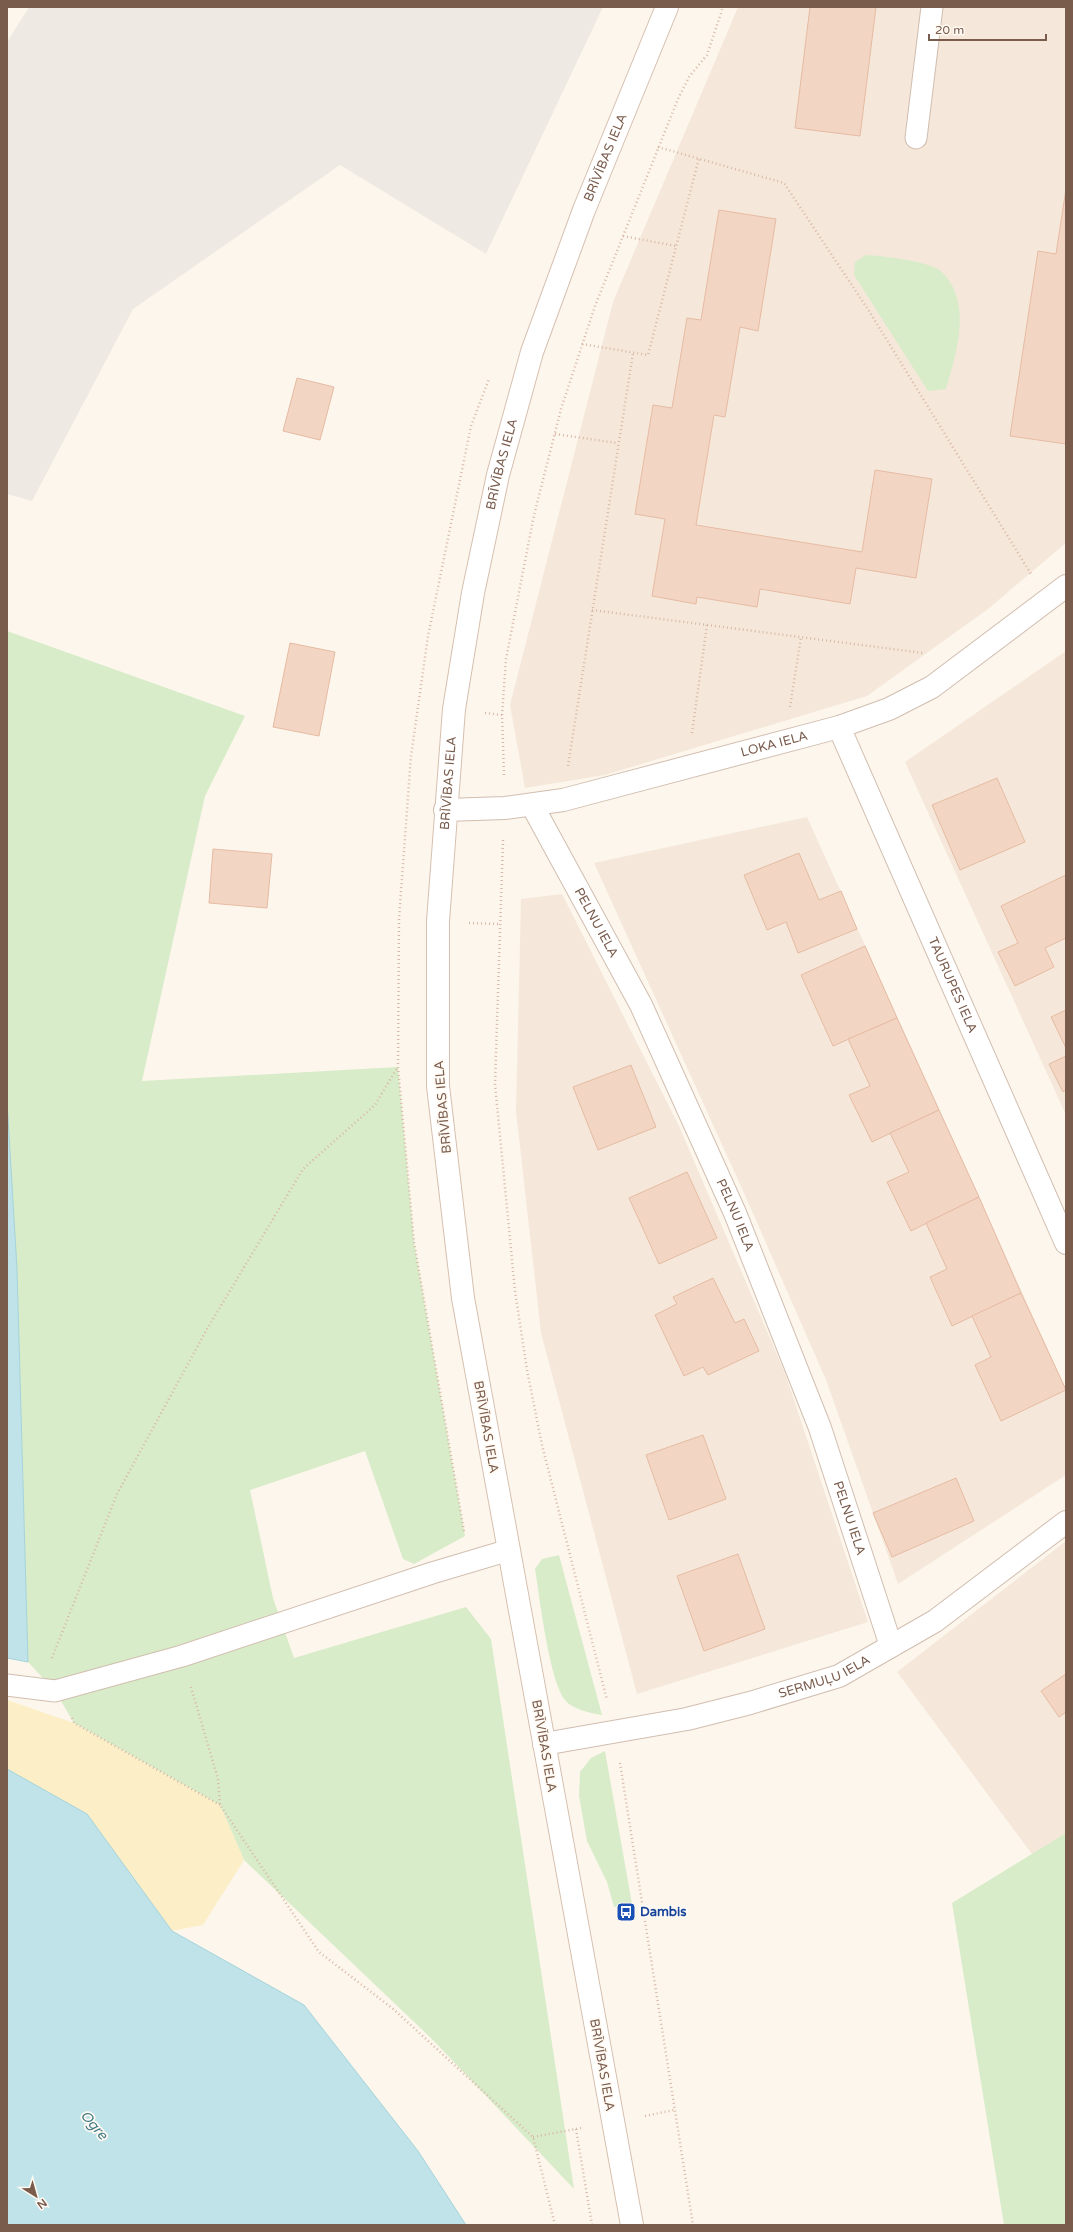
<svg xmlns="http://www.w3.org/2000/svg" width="1073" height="2232" font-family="'Varela Round',sans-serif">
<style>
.residential{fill:#f5e8da}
.industrial{fill:#efe9e4}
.green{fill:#d8ecc9}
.sand{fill:#fcefc7}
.water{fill:#bfe3e8;stroke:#a5d3da}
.building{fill:#f3d5c3;stroke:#e6bba3}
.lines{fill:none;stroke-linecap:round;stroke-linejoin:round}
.lane-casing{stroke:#d1beb0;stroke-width:23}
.street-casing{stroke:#d1beb0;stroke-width:24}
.secondary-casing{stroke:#d6c0b0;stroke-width:24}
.path{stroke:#d9b8a5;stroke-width:2.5;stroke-dasharray:1 3;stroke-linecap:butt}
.lane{stroke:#fff;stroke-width:21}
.street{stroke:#fff;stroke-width:22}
.secondary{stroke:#fff;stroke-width:22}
.labels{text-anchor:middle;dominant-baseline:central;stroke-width:3.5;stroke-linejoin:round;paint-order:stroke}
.street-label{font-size:13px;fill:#7a5c4d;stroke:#fffaf3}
.transit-label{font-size:13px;font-weight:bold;fill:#164399;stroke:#fffaf3;text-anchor:start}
.water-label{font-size:14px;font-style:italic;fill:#437c86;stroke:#fffaf3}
</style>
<rect width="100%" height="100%" fill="#fdf6ec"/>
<!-- residential -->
<g class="residential">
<path d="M738 7H1066V543L988 609 867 696 605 775 525 788 510 705 613 302Z"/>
<path d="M1066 651V1115L905 762Z"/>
<path d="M807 817 1066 1389V1475L898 1584 826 1380 744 1193 594 863Z"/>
<path d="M562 894 679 1126 785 1373 868 1622 637 1694 541 1333 516 1111 521 899Z"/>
<path d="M1066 1541V1900L897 1672Z"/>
</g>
<!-- industrial -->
<path class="industrial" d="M29 7H603L486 254 340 165 133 309 32 501 7 494V42Z"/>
<!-- green -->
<g class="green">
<path d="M866 255C883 256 929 261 941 271 973 302 957 352 946 389L928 391 854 275 855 262Z"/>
<path d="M7 631 245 716 205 796 142 1081 398 1067 414 1242 465 1536 414 1564 403 1559 365 1451 250 1490 273 1598 294 1658 466 1607 491 1639 574 2189 433 2040 244 1860 220 1805 74 1723 55 1691 28 1662 17 1269 7 1101Z"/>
<path d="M559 1555 602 1715C591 1713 573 1710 565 1700 549 1679 540 1599 535 1569L542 1559Z"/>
<path d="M605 1751 632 1904 614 1907 607 1882 587 1841 579 1796 580 1772 591 1758Z"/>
<path d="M1066 1833V2225H1004L952 1903Z"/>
</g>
<!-- sand -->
<path class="sand" d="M7 1700 74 1723 220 1805 244 1860 203 1925 172 1931 87 1814 7 1769Z"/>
<!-- water -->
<g class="water">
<path d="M7 1101 17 1269 28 1662 7 1658Z"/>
<path d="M7 1769 87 1814 172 1931 304 2005 418 2151 466 2225H7Z"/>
</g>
<!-- building -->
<g class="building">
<path d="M810 7H876L860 136 795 128Z"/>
<path d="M1066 189V444L1010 436 1038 251 1056 254Z"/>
<path d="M719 210 776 219 758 331 740 327 725 417 714 415 696 525 862 552 875 470 932 479 916 578 856 568 850 604 760 589 757 607 697 597 696 604 652 596 665 519 635 514 653 405 672 408 687 318 701 320Z"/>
<path d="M297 378 334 387 320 440 283 431Z"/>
<path d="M290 643 335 652 319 736 273 727Z"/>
<path d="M997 778 1025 842 960 870 932 805Z"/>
<path d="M213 849 272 854 267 908 209 903Z"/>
<path d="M799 853 819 900 841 891 857 929 798 953 786 922 767 930 744 875Z"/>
<path d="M1066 875V938L1045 948 1054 967 1015 986 998 952 1018 943 1001 906Z"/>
<path d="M865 946 897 1018 833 1046 801 975Z"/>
<path d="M1066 1010V1048L1051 1017Z"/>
<path d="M897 1018 939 1110 872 1142 849 1095 870 1086 848 1039Z"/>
<path d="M1066 1056V1090L1063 1092 1049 1064Z"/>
<path d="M631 1065 656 1127 598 1150 573 1087Z"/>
<path d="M939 1110 979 1197 911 1231 887 1182 909 1172 890 1133Z"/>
<path d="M687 1172 717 1238 659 1264 629 1198Z"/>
<path d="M979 1197 1021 1293 952 1326 930 1277 947 1269 926 1223Z"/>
<path d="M713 1278 735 1323 744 1319 759 1351 708 1375 703 1367 684 1376 655 1315 677 1304 673 1297Z"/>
<path d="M1021 1293 1066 1390 1001 1421 975 1365 991 1357 972 1316Z"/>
<path d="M703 1435 726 1499 669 1520 646 1455Z"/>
<path d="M956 1478 974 1521 892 1557 873 1513Z"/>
<path d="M738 1554 765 1629 704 1651 677 1576Z"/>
<path d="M1066 1674V1712L1059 1717 1041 1691Z"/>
</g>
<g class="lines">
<defs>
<g id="lane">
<path d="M916 138 932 7"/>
<path d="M7 1685 55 1691 182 1656 432 1573 509 1550"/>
</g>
<g id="street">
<path id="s1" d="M839 727 1066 1243"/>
<path id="s2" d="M532 805 641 1005 735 1213 820 1428 891 1646"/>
<path id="s3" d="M445 810 505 808 563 800 839 727 889 709 932 687 1066 586"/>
<path id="s4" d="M544 1744 687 1719 750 1703 839 1676 935 1621 1066 1522"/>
</g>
<g id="secondary">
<path id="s5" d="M632 2225 463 1298 438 1086V921L454 709 473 593 498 475 532 352 584 210 667 7"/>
</g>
</defs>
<!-- lane casing -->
<use href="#lane" class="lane-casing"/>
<!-- street casing -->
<use href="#street" class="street-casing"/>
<!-- secondary casing -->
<use href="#secondary" class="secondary-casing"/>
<!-- path -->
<g class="path">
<path d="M658 147 784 183 869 311 1031 574"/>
<path d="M623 236 676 246"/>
<path d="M582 344 648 355 699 158"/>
<path d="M555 434 617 443"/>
<path d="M592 610 923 653"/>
<path d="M790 707 801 637"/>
<path d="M485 713 502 715"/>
<path d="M692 733 707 625"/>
<path d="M568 766 633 353"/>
<path d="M504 775 502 715 506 659 534 515 561 409 595 306 678 99 689 77 707 55 723 7"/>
<path d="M503 840 495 1084 515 1291 527 1370 542 1445 607 1700"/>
<path d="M469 923 500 924"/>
<path d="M464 1531 414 1242 398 1067 399 919 411 756 428 636 471 426 489 379"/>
<path d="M52 1658 117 1494 207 1329 303 1169 375 1105 397 1068"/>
<path d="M191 1687 218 1779 220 1805 319 1952 392 2008 533 2137 555 2225"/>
<path d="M72 1718 74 1723 220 1805"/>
<path d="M620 1763 693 2225"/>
<path d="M645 2116 674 2110"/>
<path d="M576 2129 592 2225"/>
<path d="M533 2137 581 2128"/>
</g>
<!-- lane -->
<use href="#lane" class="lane"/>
<!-- street -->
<use href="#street" class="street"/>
<!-- secondary -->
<use href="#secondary" class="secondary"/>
</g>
<!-- icons -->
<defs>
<symbol id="bus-square" viewBox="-11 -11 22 22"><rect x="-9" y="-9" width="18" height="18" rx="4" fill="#1a4fb4" stroke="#fffaf3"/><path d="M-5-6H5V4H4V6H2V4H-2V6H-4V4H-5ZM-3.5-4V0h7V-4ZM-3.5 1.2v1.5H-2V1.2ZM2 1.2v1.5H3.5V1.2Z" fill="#fff"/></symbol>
</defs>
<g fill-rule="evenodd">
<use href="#bus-square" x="615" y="1901" width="22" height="22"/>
</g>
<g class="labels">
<!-- street labels -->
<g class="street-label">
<text stroke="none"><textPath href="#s5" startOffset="2107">BRĪVĪBAS IELA</textPath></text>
<text stroke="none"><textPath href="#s5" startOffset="1783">BRĪVĪBAS IELA</textPath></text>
<text stroke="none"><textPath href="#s3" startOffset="337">LOKA IELA</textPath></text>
<text stroke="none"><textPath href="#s5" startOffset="1459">BRĪVĪBAS IELA</textPath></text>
<text stroke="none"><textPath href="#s2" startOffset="134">PELNU IELA</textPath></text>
<text stroke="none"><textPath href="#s1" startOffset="282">TAURUPES IELA</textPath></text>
<text transform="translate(443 1107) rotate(-95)">BRĪVĪBAS IELA</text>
<text stroke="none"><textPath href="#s2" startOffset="458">PELNU IELA</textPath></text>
<text transform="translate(486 1427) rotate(80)">BRĪVĪBAS IELA</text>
<text stroke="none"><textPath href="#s2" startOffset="782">PELNU IELA</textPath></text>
<text stroke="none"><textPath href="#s4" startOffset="289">SERMUĻU IELA</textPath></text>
<text transform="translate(544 1746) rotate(80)">BRĪVĪBAS IELA</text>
<text transform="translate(602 2065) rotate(80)">BRĪVĪBAS IELA</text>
</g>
<!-- transit labels -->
<g class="transit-label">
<text x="640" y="1912">Dambis</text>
</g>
<!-- water labels -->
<g class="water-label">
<text transform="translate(94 2125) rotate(49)">Ogre</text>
</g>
</g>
<!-- border -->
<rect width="1073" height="2232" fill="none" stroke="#7a5c4d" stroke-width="16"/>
<!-- north arrow -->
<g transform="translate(36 2196) rotate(143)" stroke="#fffaf3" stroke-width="3" paint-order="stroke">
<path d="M0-3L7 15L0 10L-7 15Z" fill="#7a5c4d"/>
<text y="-6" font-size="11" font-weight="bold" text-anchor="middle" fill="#7a5c4d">N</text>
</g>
<!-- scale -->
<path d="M929 34v6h117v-6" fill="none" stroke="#7a5c4d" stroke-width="2"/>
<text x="935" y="34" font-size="12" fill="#7a5c4d" stroke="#fffaf3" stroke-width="3" paint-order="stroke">20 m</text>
</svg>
